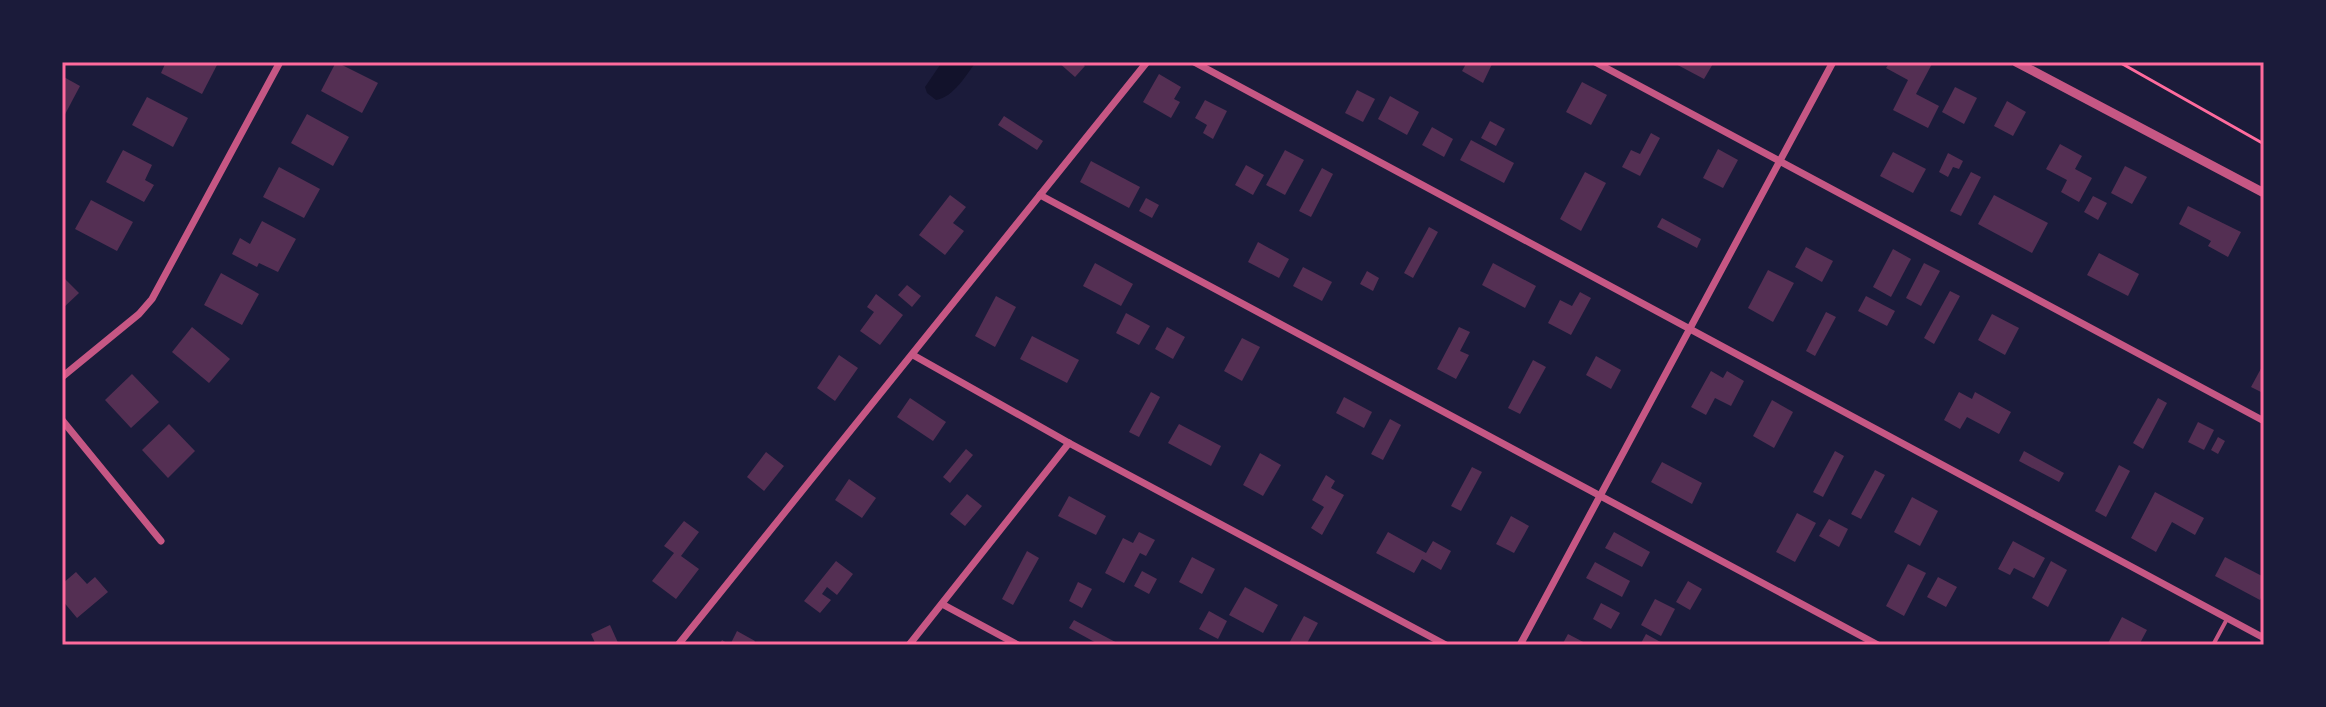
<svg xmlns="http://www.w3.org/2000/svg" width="2326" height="707" font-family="'PT Sans',sans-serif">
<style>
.water{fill:#12122b}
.building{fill:#542f53}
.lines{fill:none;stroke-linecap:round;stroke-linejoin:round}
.path{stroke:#ff6b9d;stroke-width:3}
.service{stroke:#c65784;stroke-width:4}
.minor{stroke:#c65784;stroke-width:7}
.tertiary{stroke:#c65784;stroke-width:9}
.neatline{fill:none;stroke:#ff6b9d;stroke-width:3}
</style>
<rect width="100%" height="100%" fill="#1b1b3a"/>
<!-- water -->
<path class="water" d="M942 62H976C966 75 954 97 936 100L927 93 925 87Z"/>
<!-- building -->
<g class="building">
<path d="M166 62H212L217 65 202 94 161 73Z"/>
<path d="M336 62 378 83 362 113 321 91Z"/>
<path d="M1058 62H1080L1085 66 1075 77Z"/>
<path d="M1467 62H1493L1483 83 1462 71Z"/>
<path d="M1672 62H1714L1704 79Z"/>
<path d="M1890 62H1933L1916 94 1939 106 1928 128 1893 110 1908 80 1886 68Z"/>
<path d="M1159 74 1181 87 1174 99 1180 102 1171 118 1143 102Z"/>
<path d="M62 76 80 86 62 120Z"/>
<path d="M1582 82 1607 95 1591 125 1566 112Z"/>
<path d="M1955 87 1977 98 1964 124 1942 112Z"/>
<path d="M1357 90 1375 99 1363 122 1345 113Z"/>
<path d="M1390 96 1419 112 1407 135 1378 119Z"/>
<path d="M147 97 188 118 173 147 132 125Z"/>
<path d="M1205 100 1227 111 1213 139 1203 133 1207 125 1195 118Z"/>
<path d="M2007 101 2026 112 2013 136 1994 126Z"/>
<path d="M307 114 349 137 333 166 291 143Z"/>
<path d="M1004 116 1043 141 1037 150 998 125Z"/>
<path d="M1490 121 1505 129 1496 146 1481 138Z"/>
<path d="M1432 127 1453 139 1444 157 1422 145Z"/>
<path d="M1651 133 1660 138 1640 176 1622 167 1631 150 1640 154Z"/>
<path d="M1471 140 1514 163 1504 183 1460 160Z"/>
<path d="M2060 144 2082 156 2075 169 2092 178 2079 202 2061 192 2067 180 2046 169Z"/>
<path d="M1718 149 1738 160 1723 188 1703 178Z"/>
<path d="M123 150 152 165 145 180 154 185 144 202 106 182Z"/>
<path d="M1285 150 1304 160 1285 195 1266 185Z"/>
<path d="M1893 152 1926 169 1913 193 1880 176Z"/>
<path d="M1948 153 1963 161 1959 169 1953 167 1948 177 1939 172Z"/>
<path d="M1091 161 1140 187 1129 208 1080 182Z"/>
<path d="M1246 165 1264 175 1253 195 1235 185Z"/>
<path d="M2125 166 2147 177 2132 204 2111 193Z"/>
<path d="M279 167 320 189 304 218 263 197Z"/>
<path d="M1322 168 1333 174 1311 217 1299 211Z"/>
<path d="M1585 172 1606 183 1581 231 1560 219Z"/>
<path d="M1971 172 1981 177 1961 216 1950 211Z"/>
<path d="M950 195 966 207 953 223 964 231 945 255 919 235Z"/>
<path d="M1994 195 2048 223 2032 253 1978 224Z"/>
<path d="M2093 196 2107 203 2098 220 2084 212Z"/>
<path d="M1146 198 1159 205 1152 218 1139 211Z"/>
<path d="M91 200 133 222 117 251 75 229Z"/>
<path d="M2188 206 2241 232 2228 257 2208 246 2211 241 2179 224Z"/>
<path d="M1662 218 1701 239 1697 248 1657 227Z"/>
<path d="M262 221 296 239 278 272 259 263 257 267 232 254 240 238 250 244Z"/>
<path d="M1429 227 1438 232 1413 278 1404 273Z"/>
<path d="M1258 242 1289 259 1279 278 1248 262Z"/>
<path d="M1806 247 1833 261 1822 282 1795 267Z"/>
<path d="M1893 249 1911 259 1891 297 1873 287Z"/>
<path d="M2099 253 2139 274 2128 296 2087 275Z"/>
<path d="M1095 263 1133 284 1121 306 1083 286Z"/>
<path d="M1493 263 1536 286 1525 308 1482 285Z"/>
<path d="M1924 263 1940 271 1921 306 1906 298Z"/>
<path d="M1303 267 1332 282 1322 301 1293 286Z"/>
<path d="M1768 270 1794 283 1773 322 1748 308Z"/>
<path d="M1367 271 1379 278 1373 291 1360 284Z"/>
<path d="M221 273 259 294 242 325 204 305Z"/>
<path d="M62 276 79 293 62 309Z"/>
<path d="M907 285 921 296 912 307 898 295Z"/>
<path d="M1950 291 1960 296 1934 344 1924 338Z"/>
<path d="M1580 292 1591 298 1571 335 1548 323 1560 300 1572 306Z"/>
<path d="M876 294 903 315 880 345 860 331 874 312 867 307Z"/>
<path d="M996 296 1016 307 995 347 975 336Z"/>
<path d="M1866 296 1895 311 1887 326 1858 311Z"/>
<path d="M1826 312 1836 317 1815 356 1806 351Z"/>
<path d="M1126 313 1150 326 1139 345 1116 333Z"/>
<path d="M1992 314 2019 328 2005 355 1978 340Z"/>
<path d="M192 327 230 359 209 383 172 352Z"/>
<path d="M1167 327 1185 337 1173 359 1155 349Z"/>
<path d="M1459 327 1470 332 1460 351 1469 355 1456 379 1437 369Z"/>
<path d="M1032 336 1079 360 1067 383 1020 359Z"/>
<path d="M1242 338 1260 347 1242 381 1224 371Z"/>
<path d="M839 355 858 368 835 401 817 388Z"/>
<path d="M1596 356 1621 370 1611 389 1586 375Z"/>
<path d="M1533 360 1546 367 1520 414 1508 408Z"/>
<path d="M2264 363V391L2263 393 2251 387Z"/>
<path d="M1711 371 1723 378 1727 371 1744 381 1731 406 1715 398 1706 415 1691 407Z"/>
<path d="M132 374 159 402 131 428 105 400Z"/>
<path d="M1151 392 1160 397 1139 437 1129 432Z"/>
<path d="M1959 392 1972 399 1975 392 2011 412 1999 434 1967 417 1960 429 1944 420Z"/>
<path d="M1344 397 1372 412 1364 428 1336 413Z"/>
<path d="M910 398 946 422 933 441 897 417Z"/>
<path d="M2158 398 2167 403 2143 449 2133 443Z"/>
<path d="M1772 400 1793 412 1774 448 1753 436Z"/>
<path d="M1390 419 1401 425 1383 460 1371 454Z"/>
<path d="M2198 422 2214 430 2204 450 2188 442Z"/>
<path d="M169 424 195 451 168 478 142 450Z"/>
<path d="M1179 424 1221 446 1211 466 1168 443Z"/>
<path d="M2218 437 2225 441 2218 454 2211 450Z"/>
<path d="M966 449 973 455 950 483 943 477Z"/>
<path d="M1835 451 1844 456 1823 497 1813 492Z"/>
<path d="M2024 451 2064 473 2059 482 2019 461Z"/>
<path d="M766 452 784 466 764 491 747 477Z"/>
<path d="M1260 453 1281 465 1263 496 1243 485Z"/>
<path d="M1662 462 1702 483 1692 504 1651 482Z"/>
<path d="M2119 465 2130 471 2106 517 2095 511Z"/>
<path d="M1472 467 1482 472 1461 511 1451 506Z"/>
<path d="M1875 470 1885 475 1861 519 1851 514Z"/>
<path d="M1326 475 1335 481 1331 488 1344 495 1322 535 1311 528 1324 507 1312 500Z"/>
<path d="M849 479 876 498 862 518 835 500Z"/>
<path d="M2155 492 2204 518 2195 535 2172 522 2156 552 2131 538Z"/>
<path d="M967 494 982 506 965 526 950 514Z"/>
<path d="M1069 496 1106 516 1096 535 1058 516Z"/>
<path d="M1912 497 1938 511 1920 546 1894 532Z"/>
<path d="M1797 513 1816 523 1795 562 1776 552Z"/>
<path d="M1511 516 1529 526 1514 553 1496 544Z"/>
<path d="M1829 519 1848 529 1839 547 1819 536Z"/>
<path d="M684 521 699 532 681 556 699 569 676 599 652 581 674 553 664 546Z"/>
<path d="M1139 532 1155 540 1146 556 1140 553 1124 583 1105 573 1123 538 1133 543Z"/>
<path d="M1388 532 1426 553 1433 541 1451 551 1441 570 1422 559 1414 573 1376 553Z"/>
<path d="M1614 532 1650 552 1642 567 1605 548Z"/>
<path d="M2013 541 2045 558 2034 578 2014 568 2010 575 1998 569Z"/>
<path d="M1027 551 1039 558 1013 605 1002 599Z"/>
<path d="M1192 557 1215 569 1202 594 1179 582Z"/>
<path d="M2225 557 2264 577V592L2260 600 2215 576Z"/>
<path d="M836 561 853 574 837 595 827 587 822 594 831 600 820 613 804 601Z"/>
<path d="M2051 561 2067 570 2048 607 2032 598Z"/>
<path d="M1595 562 1630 581 1622 597 1586 578Z"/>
<path d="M1908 564 1926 573 1904 616 1886 606Z"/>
<path d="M1142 571 1157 579 1149 594 1134 586Z"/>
<path d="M76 572 87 584 95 577 108 592 77 618 62 600V584Z"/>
<path d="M1938 577 1957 587 1946 607 1927 597Z"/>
<path d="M1688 581 1702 589 1690 610 1676 602Z"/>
<path d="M1078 582 1092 589 1082 608 1069 601Z"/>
<path d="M1245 587 1278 605 1263 633 1229 615Z"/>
<path d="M1655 599 1675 609 1661 636 1641 625Z"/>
<path d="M1601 603 1620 613 1611 629 1593 619Z"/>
<path d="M1209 611 1227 621 1218 639 1199 629Z"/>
<path d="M1304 616 1318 623 1306 645H1288Z"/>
<path d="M2122 617 2147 630 2139 645H2107Z"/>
<path d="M1074 620 1121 645H1100L1069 628Z"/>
<path d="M610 625 619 645H596L591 634Z"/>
<path d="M737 631 755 641 753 645H719L722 640 730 645Z"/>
<path d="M1568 634 1589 645H1562Z"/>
<path d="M1646 634 1666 645H1640Z"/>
</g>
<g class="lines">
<!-- path -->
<path class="path" d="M2119 62 2264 144"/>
<!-- service -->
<g class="service">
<path d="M2213 645 2227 619"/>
<path d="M2263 645 2264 643"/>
</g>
<!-- minor -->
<g class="minor">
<path d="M1194 62 2264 638"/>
<path d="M1595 62 2264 421"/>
<path d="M1040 195 1878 645"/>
<path d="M913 355 1069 443 1446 645"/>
<path d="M62 377 139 314 152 299 280 62"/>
<path d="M62 420 161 541"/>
<path d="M942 604 1018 645"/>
<path d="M678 645 1147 62"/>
<path d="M909 645 1069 443"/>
<path d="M1520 645 1833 62"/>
</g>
<!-- tertiary -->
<path class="tertiary" d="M2016 62 2264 193"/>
</g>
<!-- border -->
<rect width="2326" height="707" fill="none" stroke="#1b1b3a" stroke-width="128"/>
<rect x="64" y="64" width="2198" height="579" class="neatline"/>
</svg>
